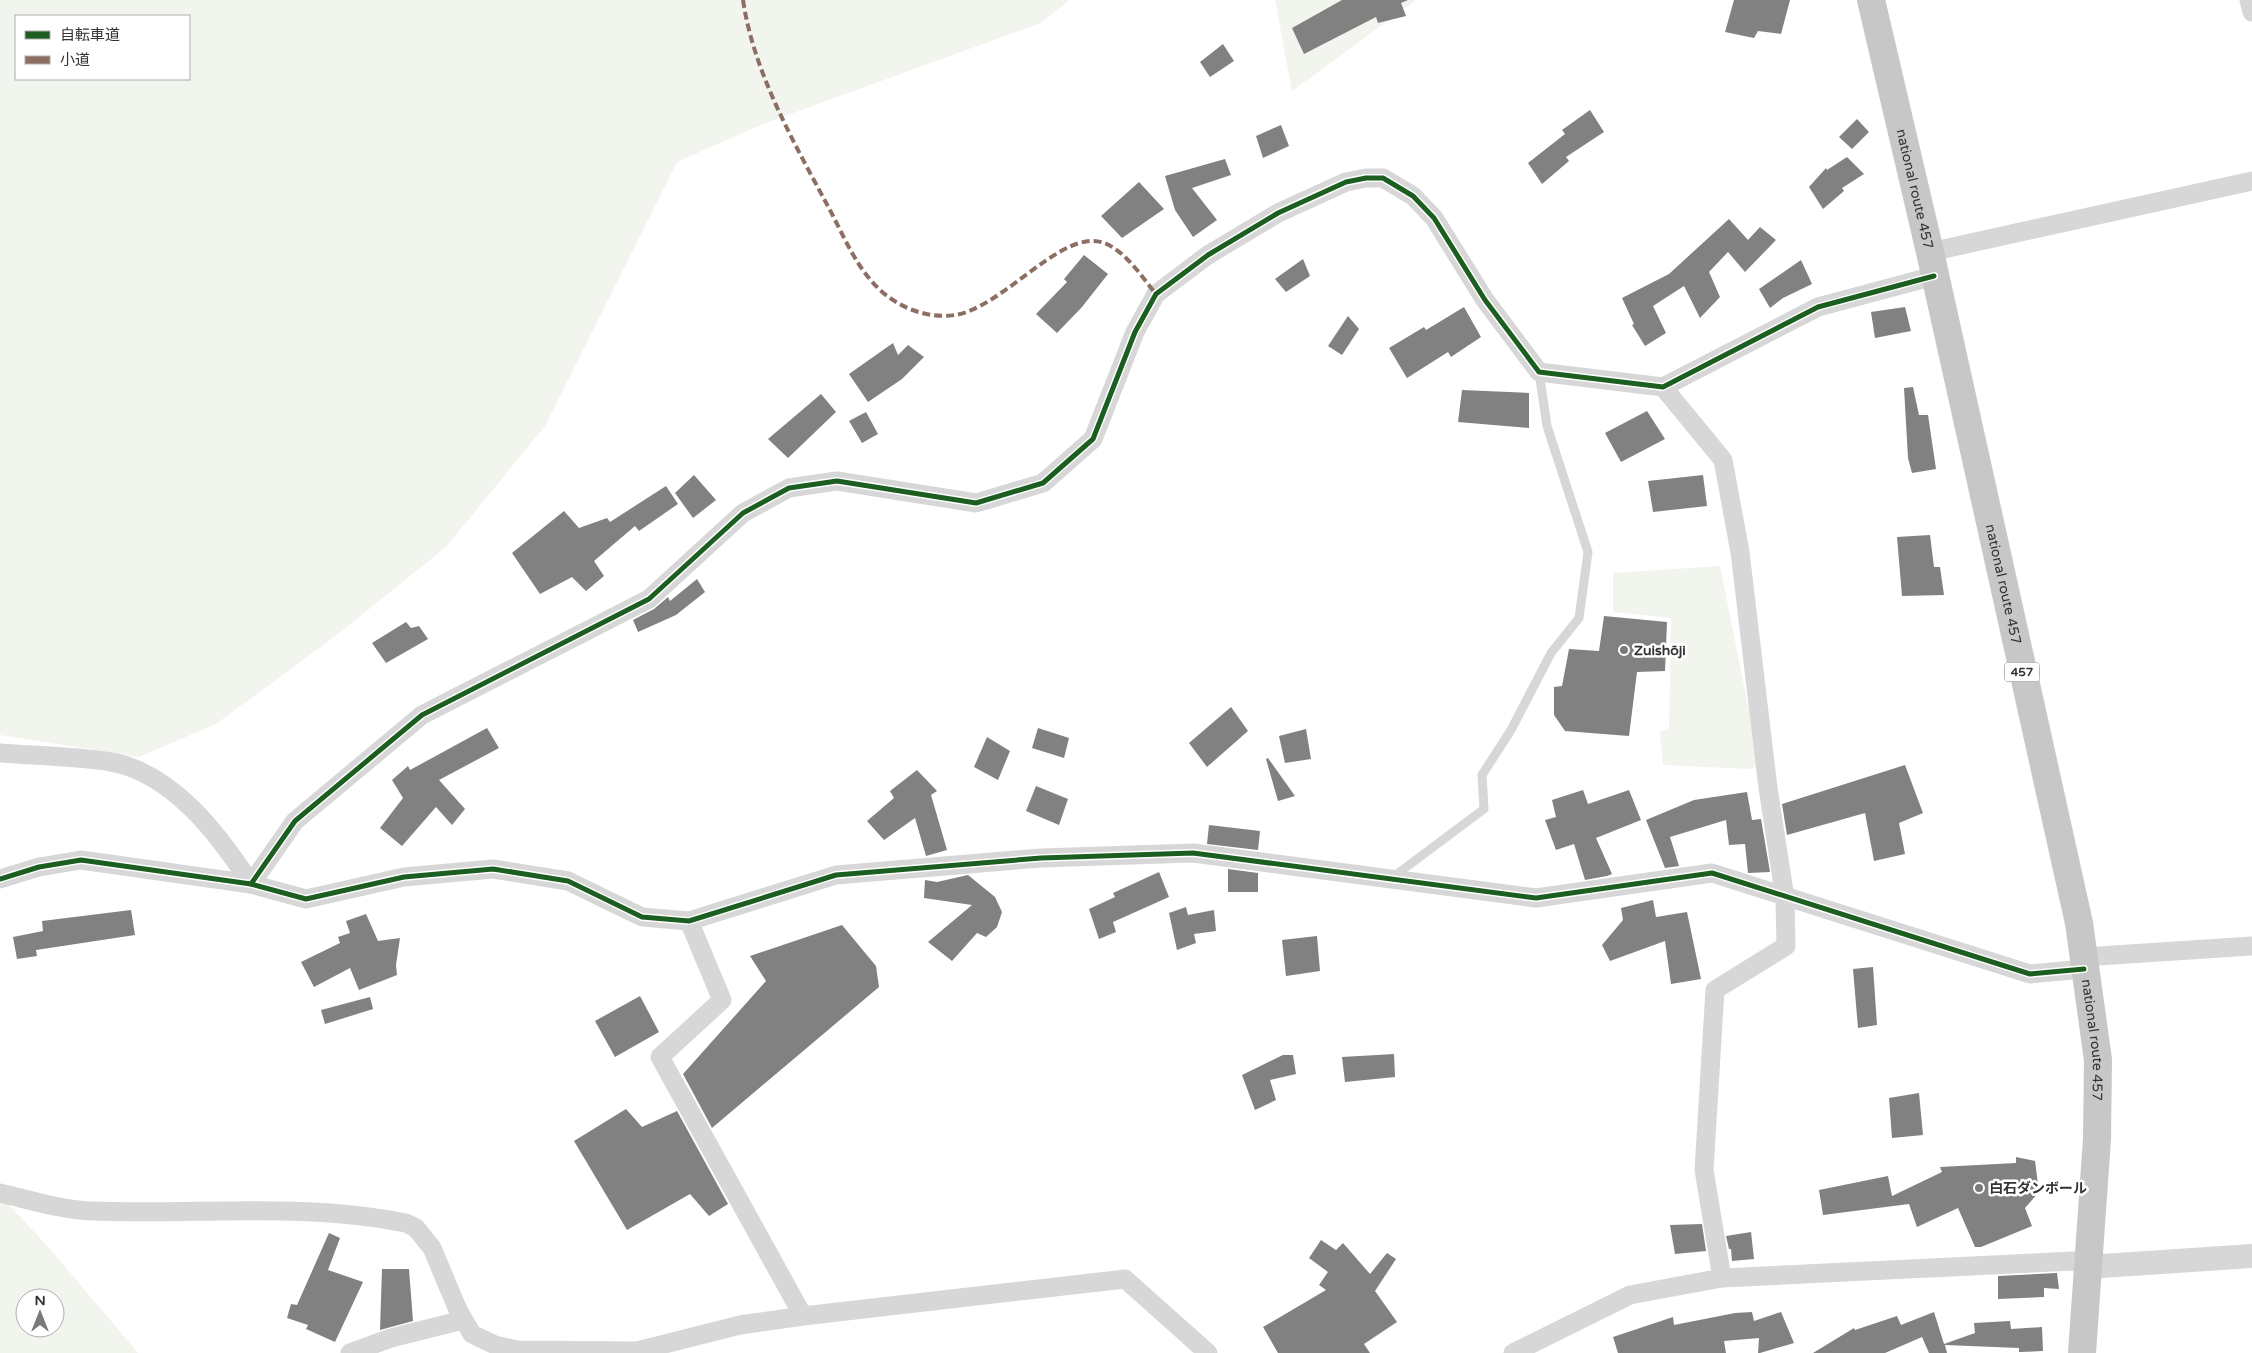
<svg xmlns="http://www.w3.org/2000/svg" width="2252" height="1353" font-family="'Varela Round','Noto Sans JP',sans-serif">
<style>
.green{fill:#f1f5ed;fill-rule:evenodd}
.building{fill:#818181}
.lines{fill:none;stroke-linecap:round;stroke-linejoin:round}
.service{stroke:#d7d7d7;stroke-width:9}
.minor{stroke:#d7d7d7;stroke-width:19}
.tertiary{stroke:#d7d7d7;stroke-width:24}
.trunk{stroke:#c7c7c7;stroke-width:28}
.quiet{stroke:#8d6e63;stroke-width:4;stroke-dasharray:8 4;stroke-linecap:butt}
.cycleway-casing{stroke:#fff;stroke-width:8}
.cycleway{stroke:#1b5e20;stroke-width:5}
.poi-dot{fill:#7a7a7a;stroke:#fff;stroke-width:2}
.labels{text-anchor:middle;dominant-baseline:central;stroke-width:5;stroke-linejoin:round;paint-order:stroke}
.shield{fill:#fff;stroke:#707070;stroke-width:1}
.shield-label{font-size:12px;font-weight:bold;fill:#333}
.street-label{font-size:14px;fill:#333;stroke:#fff}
.poi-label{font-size:14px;font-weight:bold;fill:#333;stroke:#fff;text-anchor:start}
</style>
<rect width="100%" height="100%" fill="#fff"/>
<!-- green -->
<g class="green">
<path d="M0 0H1069L1041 23 763 124 677 162 545 426 446 547 337 635 216 724 139 757 0 735ZM189 16V79H16V16Z"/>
<path d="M1275 0H1416L1292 91Z"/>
<path d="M1720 566 1760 765 1749 769 1663 765 1660 732 1669 728 1671 618 1613 612V573Z"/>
<path d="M0 1195 51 1250 138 1353H0ZM25 1298H55V1328H25Z"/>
</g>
<!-- building -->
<g class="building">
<path d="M1342 0H1408L1401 3 1406 16 1378 23 1376 17 1304 54 1292 28Z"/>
<path d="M1734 0H1790L1781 34 1758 31 1754 38 1725 32Z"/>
<path d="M1223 44 1234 61 1210 77 1200 62Z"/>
<path d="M1590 110 1604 132 1566 157 1569 161 1542 184 1528 163 1565 134 1562 130Z"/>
<path d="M1857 119 1869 132 1852 149 1839 137Z"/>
<path d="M1281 125 1289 146 1263 158 1256 136Z"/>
<path d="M1847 157 1864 174 1842 188 1844 191 1823 209 1809 187 1826 168 1827 170Z"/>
<path d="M1225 159 1231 175 1192 188 1217 220 1193 237 1175 210 1165 176Z"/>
<path d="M1139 182 1164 209 1122 238 1101 216Z"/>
<path d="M1729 219 1748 240 1760 227 1776 240 1745 272 1728 252 1709 272 1720 297 1700 318 1684 286 1653 306 1666 333 1645 346 1632 325 1634 324 1622 298 1669 274Z"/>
<path d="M1084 255 1108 274 1082 307 1057 333 1036 314 1067 282 1064 279Z"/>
<path d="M1303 259 1310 276 1286 292 1275 279Z"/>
<path d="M1801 260 1812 284 1783 298 1770 308 1759 289Z"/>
<path d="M1464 307 1481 337 1451 357 1448 352 1407 378 1389 348 1424 327 1426 330Z"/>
<path d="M1905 307 1911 331 1875 338 1871 312Z"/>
<path d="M1348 316 1359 329 1342 355 1328 346Z"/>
<path d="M893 343 898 355 908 345 924 357 902 379 868 402 849 374Z"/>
<path d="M1913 387 1919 415H1928L1936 469 1912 473 1908 458 1904 388Z"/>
<path d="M1462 390 1529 393V428L1458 422Z"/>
<path d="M821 394 836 412 788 458 768 439Z"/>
<path d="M1647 411 1665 439 1621 462 1605 433Z"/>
<path d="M866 412 878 434 862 443 849 421Z"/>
<path d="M694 475 716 500 693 518 675 493Z"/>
<path d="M1703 475 1707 506 1653 512 1648 481Z"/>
<path d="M666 486 678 504 639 531 635 526 594 561 604 576 586 591 572 577 540 594 512 553 564 511 579 528 607 518 610 522Z"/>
<path d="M1930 535 1934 567H1940L1944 595 1902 596 1897 537Z"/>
<path d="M697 579 705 592 676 615 638 632 633 620 654 609 668 597 670 601Z"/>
<path d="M1604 616 1667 622 1665 671 1637 672 1629 736 1565 731 1554 715V687L1562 686 1569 649 1599 651Z"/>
<path d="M406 622 411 628 419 626 428 639 386 663 372 643Z"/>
<path d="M1231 707 1248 731 1207 767 1189 743Z"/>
<path d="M487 728 499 748 439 780 465 809 452 825 436 807 402 846 380 828 403 798 392 780 408 766 410 770Z"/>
<path d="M1038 728 1069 738 1064 758 1032 748Z"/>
<path d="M1306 729 1311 759 1285 763 1279 736Z"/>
<path d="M987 737 1010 751 998 780 974 767Z"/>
<path d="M1268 758 1295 796 1278 801 1266 759Z"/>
<path d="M1905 765 1923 813 1899 823 1905 854 1874 861 1865 813 1787 835 1782 804Z"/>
<path d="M917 770 937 791 931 795 947 850 926 856 915 818 884 840 867 821 894 798 890 791Z"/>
<path d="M1036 786 1068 799 1059 825 1026 811Z"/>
<path d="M1583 790 1588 804 1629 790 1641 820 1596 838 1612 874 1607 876 1585 880 1574 844 1556 850 1545 820 1556 817 1552 800Z"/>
<path d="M1747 792 1752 820 1761 819 1770 872 1748 873 1745 844 1729 845 1726 820 1670 837 1679 866 1665 868 1646 820 1694 800Z"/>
<path d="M1209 825 1260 831 1258 850 1207 844Z"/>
<path d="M1228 869 1258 873V892H1228Z"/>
<path d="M1159 872 1169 897 1113 922 1116 932 1099 939 1089 909 1115 897 1113 893Z"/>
<path d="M968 875 995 897 1002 912 997 927 986 937 977 933 952 961 928 942 972 905 924 898 925 880 937 882Z"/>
<path d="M1653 900 1656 917 1687 912 1701 979 1671 984 1665 941 1610 961 1602 945 1623 920 1621 908Z"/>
<path d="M1186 907 1188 915 1214 910 1216 931 1194 934 1196 943 1177 950 1169 913Z"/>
<path d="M131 910 135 935 36 950 37 956 17 959 13 937 43 931 42 921Z"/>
<path d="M366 914 378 941 400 938 396 965 397 975 359 990 350 968 314 987 301 962 340 943 338 937 350 933 346 921Z"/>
<path d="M842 925 876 966 879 987 712 1128 683 1074 766 981 750 956Z"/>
<path d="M1317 936 1320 971 1286 976 1282 940Z"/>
<path d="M1873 967 1877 1025 1858 1028 1853 969Z"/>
<path d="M640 996 659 1032 615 1057 595 1021Z"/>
<path d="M370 997 373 1009 325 1024 321 1010Z"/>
<path d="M1394 1054 1395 1077 1345 1082 1342 1057Z"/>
<path d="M1283 1055H1293L1296 1074 1270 1080 1276 1100 1255 1110 1242 1075Z"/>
<path d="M1919 1093 1923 1135 1892 1138 1889 1098Z"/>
<path d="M626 1109 642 1127 677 1111 728 1204 709 1216 690 1194 627 1230 574 1141Z"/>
<path d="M2016 1157 2035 1161 2039 1192 2025 1208 2032 1226 1981 1247H1975L1958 1208 1917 1227 1909 1204 1823 1215 1819 1190 1888 1176 1892 1196 1942 1172 1940 1167 2016 1163Z"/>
<path d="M1702 1224 1706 1251 1675 1254 1670 1225Z"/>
<path d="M1751 1232 1754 1259 1732 1261 1731 1249H1729L1726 1236Z"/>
<path d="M329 1233 340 1238 328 1270 363 1282 335 1342 306 1329 308 1325 287 1318 291 1304 297 1305Z"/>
<path d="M1321 1240 1336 1250 1343 1243 1370 1274 1387 1253 1396 1259 1375 1291 1397 1322 1364 1344 1370 1353H1278L1263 1327 1326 1290 1319 1285 1328 1272 1309 1258Z"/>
<path d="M382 1269H409L413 1321 380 1330Z"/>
<path d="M2057 1273 2059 1289 2044 1288V1297L1998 1299V1276Z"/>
<path d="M1752 1312 1754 1321 1781 1312 1794 1343 1760 1353H1758L1759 1338 1724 1341 1726 1353H1618L1613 1337 1673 1317 1674 1325 1735 1313Z"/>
<path d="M1934 1312 1944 1344 1975 1333 1974 1323 2010 1321 2011 1329 2042 1327 2043 1351 2019 1352V1348L1945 1345 1947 1353H1929L1922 1337 1885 1353H1813L1854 1328 1855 1330 1897 1316 1901 1325Z"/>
</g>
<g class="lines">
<!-- service -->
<path class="service" d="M1393 877 1484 809 1482 775 1511 730 1551 653 1579 618 1588 552 1547 426 1539 372"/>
<!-- minor -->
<g class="minor">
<path d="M2249 0 2252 12"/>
<path d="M1930 252 2252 181"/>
<path d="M1663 387 1723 460 1740 552 1768 788 1785 898 1786 946 1715 990 1704 1170 1722 1278"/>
<path d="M0 753C37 756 74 756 111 762 173 773 219 835 251 884"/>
<path d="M0 879 39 867 81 860 251 884 306 899 404 877 493 869 568 881 642 917 689 921 836 875 1041 858 1193 853 1536 898 1712 873 2030 974 2084 969"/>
<path d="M251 884 295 821 422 715 649 599 743 513 789 488 837 481 976 503 1043 483 1093 439 1135 332 1156 294 1208 255 1278 213 1346 182 1366 178H1383L1413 196 1434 218 1485 300 1539 372 1663 387 1818 307 1934 276"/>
<path d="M689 921 722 1000 660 1057 803 1316"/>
<path d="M2083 957 2252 946"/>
<path d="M0 1193C30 1200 62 1210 93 1211 197 1215 303 1202 406 1223L416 1228 432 1248 458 1310 472 1334 495 1345 517 1350 637 1351 740 1325 803 1316 1125 1279 1208 1353"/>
<path d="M350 1353 391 1338 463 1320"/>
<path d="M1513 1353 1630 1295 1722 1278 2074 1261 2087 1267"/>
</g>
<!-- tertiary -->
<path class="tertiary" d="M2087 1267 2252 1256"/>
<!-- trunk -->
<path class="trunk" id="s1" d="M1871 0 1930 252 2079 923 2098 1060 2097 1139 2082 1353"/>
<!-- quiet -->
<path class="quiet" d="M743 0C754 75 796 146 831 212 845 239 857 268 879 289 899 308 928 319 955 315 1000 308 1054 239 1094 241 1120 242 1141 276 1156 294"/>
<defs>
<g id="cycleway">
<path d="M0 879 39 867 81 860 251 884 306 899 404 877 493 869 568 881 642 917 689 921 836 875 1041 858 1193 853 1536 898 1712 873 2030 974 2084 969"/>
<path d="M251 884 295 821 422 715 649 599 743 513 789 488 837 481 976 503 1043 483 1093 439 1135 332 1156 294 1208 255 1278 213 1346 182 1366 178H1383L1413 196 1434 218 1485 300 1539 372 1663 387 1818 307 1934 276"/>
</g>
</defs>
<!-- cycleway casing -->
<use href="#cycleway" class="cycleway-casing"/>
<!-- cycleway -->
<use href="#cycleway" class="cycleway"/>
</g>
<!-- markers -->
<g class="poi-dot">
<circle cx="1624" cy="650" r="5"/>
<circle cx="1979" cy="1188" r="5"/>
</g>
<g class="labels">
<!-- shield labels -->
<rect class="shield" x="2004.5" y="662.5" width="35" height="19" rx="4"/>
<g class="shield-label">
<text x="2022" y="672">457</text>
</g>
<!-- street labels -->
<g class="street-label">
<text stroke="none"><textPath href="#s1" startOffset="194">national route 457</textPath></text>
<text stroke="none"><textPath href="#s1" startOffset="599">national route 457</textPath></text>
<text stroke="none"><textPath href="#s1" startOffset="1064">national route 457</textPath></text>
</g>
<!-- poi labels -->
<g class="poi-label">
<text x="1634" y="650">Zuishōji</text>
<text x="1989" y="1188">白石ダンボール</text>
</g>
</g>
<!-- legend -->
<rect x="15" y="15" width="175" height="65" fill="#ffffff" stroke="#adadad"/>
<rect x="25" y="31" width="25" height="8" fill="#1b5e20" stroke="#adadad"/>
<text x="60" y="40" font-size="15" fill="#333333">自転車道</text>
<rect x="25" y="56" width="25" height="8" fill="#8d6e63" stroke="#adadad"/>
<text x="60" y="65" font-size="15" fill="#333333">小道</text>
<!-- north arrow -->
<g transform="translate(40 1313)"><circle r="24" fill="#ffffff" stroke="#adadad"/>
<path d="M0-4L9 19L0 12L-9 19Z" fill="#7a7a7a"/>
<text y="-8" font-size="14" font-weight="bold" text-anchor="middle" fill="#333333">N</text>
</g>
</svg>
